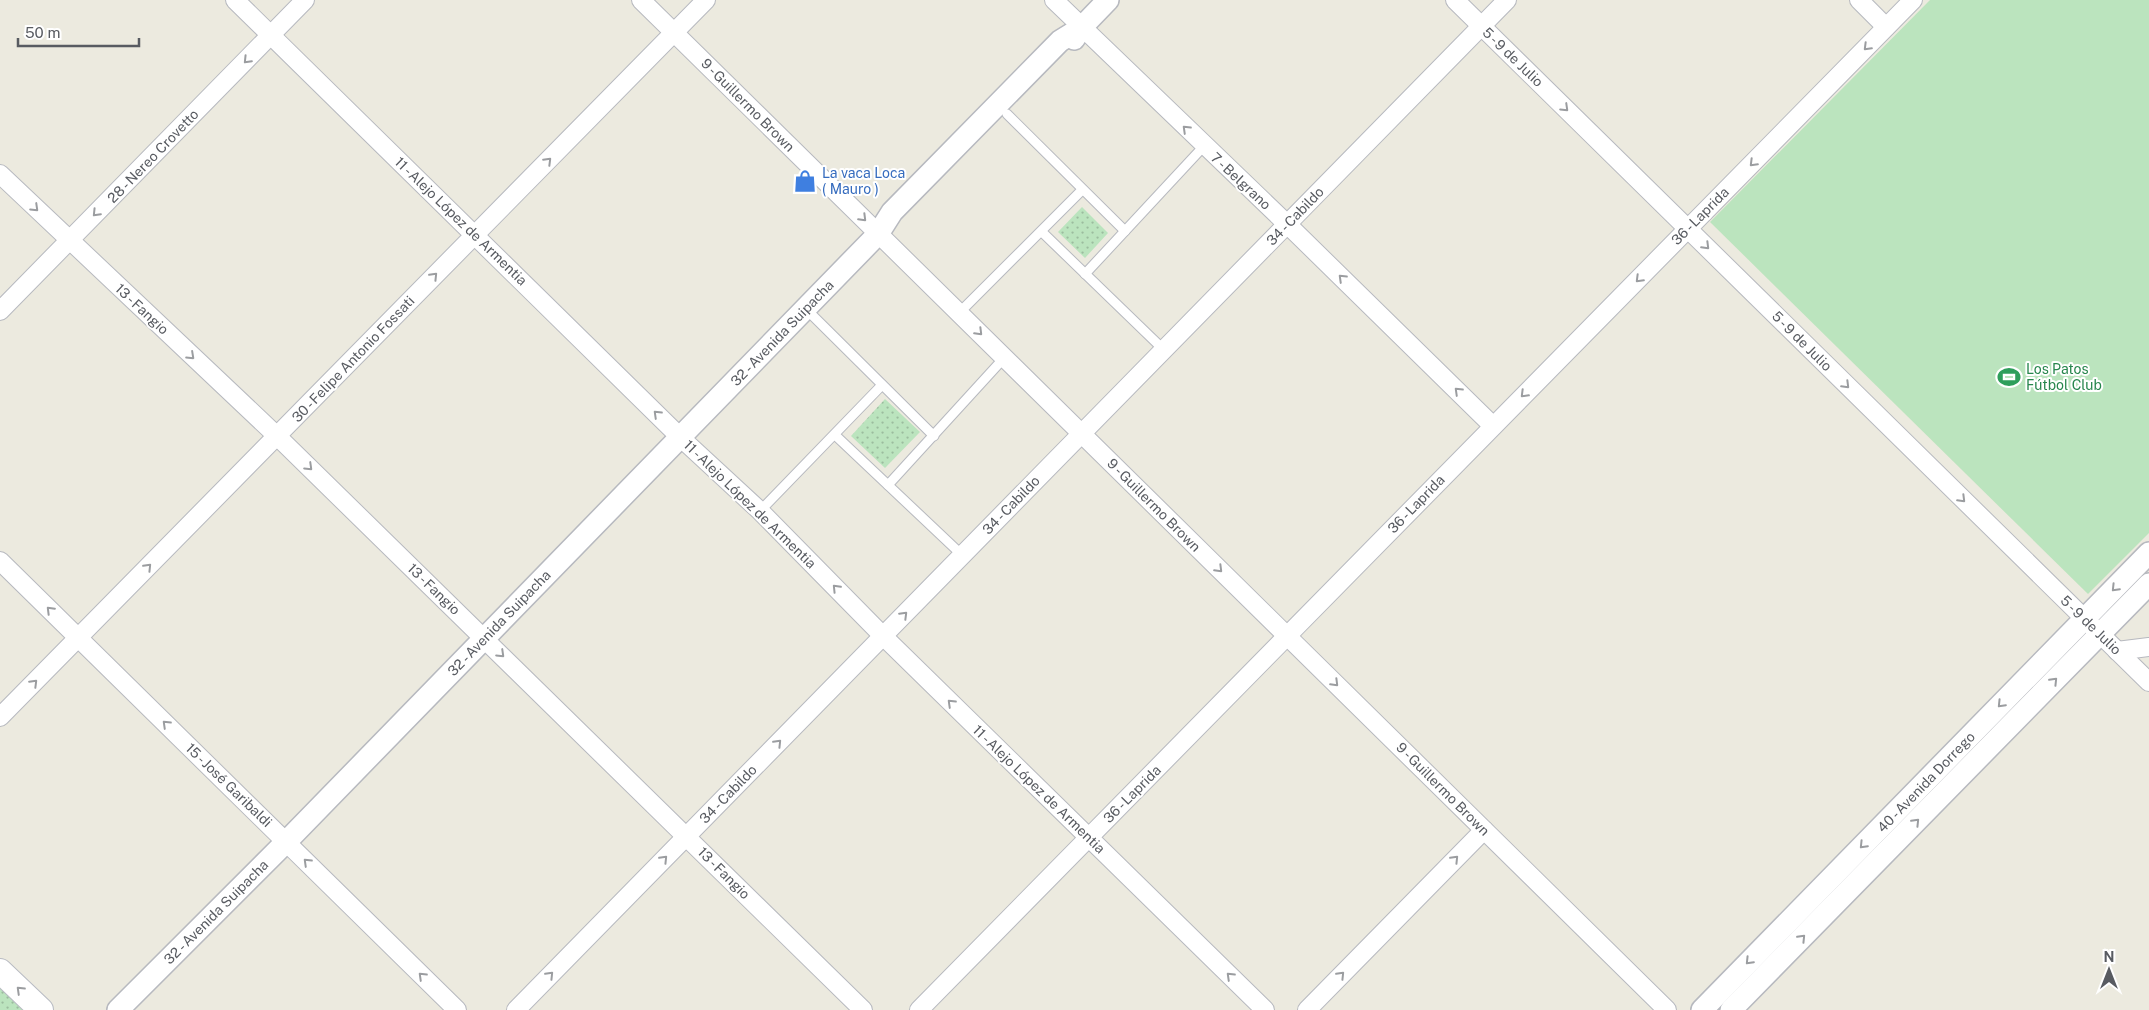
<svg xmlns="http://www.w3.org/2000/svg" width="2149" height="1010" font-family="'Public Sans',sans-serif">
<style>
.grass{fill:url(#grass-dots)}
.park{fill:#bbe4be}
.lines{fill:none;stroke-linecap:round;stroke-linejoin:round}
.service-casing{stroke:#b7b9bf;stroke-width:11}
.minor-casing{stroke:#b7b9bf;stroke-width:20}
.tertiary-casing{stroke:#b7b9bf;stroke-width:24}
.secondary-casing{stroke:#b8bbc2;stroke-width:26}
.service{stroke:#fff;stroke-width:9}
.minor{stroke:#fff;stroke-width:18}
.tertiary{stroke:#fff;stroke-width:21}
.secondary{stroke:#fff;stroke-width:24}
.oneway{stroke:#9b9da0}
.labels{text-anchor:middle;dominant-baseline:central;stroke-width:4;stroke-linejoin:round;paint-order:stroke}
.street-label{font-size:14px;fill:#585b61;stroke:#fff}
.shop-label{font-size:14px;fill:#366cbe;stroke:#fff;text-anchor:start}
.leisure-label{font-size:14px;fill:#27864d;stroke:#fff;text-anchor:start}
</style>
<defs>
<pattern id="grass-dots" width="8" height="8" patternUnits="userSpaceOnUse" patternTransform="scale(1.25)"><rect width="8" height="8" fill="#bbe4be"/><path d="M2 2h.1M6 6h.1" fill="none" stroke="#9bbc9e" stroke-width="1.8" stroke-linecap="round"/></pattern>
</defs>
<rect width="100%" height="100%" fill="#eceadf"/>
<!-- grass -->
<g class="grass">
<path d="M1082 207 1108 233 1085 258 1058 232Z"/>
<path d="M885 399 920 432 885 468 851 436Z"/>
<path d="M0 984 26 1010H0Z"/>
</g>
<!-- park -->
<path class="park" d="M1930 0H2149V533L2088 594 1710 222Z"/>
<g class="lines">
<defs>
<g id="service">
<path d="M1007 114 1125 231"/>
<path d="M1042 232 1164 350"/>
<path d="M1085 274 1204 146"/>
<path d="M805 308 934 436"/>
<path d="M959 313 1082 190"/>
<path d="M835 435 962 555"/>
<path d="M888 485 1004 358"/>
<path d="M760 511 882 385"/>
</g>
<g id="minor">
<path d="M235 0 680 437 760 511 883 636 1265 1010"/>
<path d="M641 0 1667 1010"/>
<path d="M1054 0 1287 224 1493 426"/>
<path d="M1455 0 2149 682"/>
<path d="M1859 0 1886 27"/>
<path d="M0 174 277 436 863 1010"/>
<path d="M0 311 305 0"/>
<path d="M0 561 457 1010"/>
<path d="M2117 651 2149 647"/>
<path d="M0 717 706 0"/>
<path d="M516 1010 1507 0"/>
<path d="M919 1010 1913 0"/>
<path d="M1307 1010 1484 830"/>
</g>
<g id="tertiary">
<path d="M1074 39 1081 28 1108 0"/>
<path d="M118 1010 286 842 878 234 892 212 1060 41 1081 28"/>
<path d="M1702 1010 2149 553"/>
<path d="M1731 1010 2149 584"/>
</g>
<path id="secondary" d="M0 971 41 1010"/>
</defs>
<!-- service casing -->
<use href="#service" class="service-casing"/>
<!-- minor casing -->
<use href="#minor" class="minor-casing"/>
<!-- tertiary casing -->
<use href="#tertiary" class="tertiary-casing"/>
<!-- secondary casing -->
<use href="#secondary" class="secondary-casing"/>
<!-- service -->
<use href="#service" class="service"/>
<!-- minor -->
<use href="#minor" class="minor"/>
<!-- tertiary -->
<use href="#tertiary" class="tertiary"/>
<!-- secondary -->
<use href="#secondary" class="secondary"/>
</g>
<!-- one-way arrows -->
<defs><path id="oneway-chevron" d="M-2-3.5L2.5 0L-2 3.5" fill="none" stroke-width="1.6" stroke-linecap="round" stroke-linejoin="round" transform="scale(1.25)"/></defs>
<g class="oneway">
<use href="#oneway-chevron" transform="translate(1867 47) rotate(135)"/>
<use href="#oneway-chevron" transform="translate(247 60) rotate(134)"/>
<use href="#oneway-chevron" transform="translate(1565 108) rotate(44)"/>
<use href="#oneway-chevron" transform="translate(1186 129) rotate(-136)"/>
<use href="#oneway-chevron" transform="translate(548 161) rotate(-45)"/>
<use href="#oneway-chevron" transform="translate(1753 163) rotate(135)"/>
<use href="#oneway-chevron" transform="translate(35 208) rotate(44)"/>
<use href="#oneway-chevron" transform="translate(96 213) rotate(134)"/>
<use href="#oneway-chevron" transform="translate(863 218) rotate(45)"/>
<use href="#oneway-chevron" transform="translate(1706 246) rotate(45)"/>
<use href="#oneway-chevron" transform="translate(434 276) rotate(-46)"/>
<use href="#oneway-chevron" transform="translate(1342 278) rotate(-136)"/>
<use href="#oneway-chevron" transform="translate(1639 279) rotate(135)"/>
<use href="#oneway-chevron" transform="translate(979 332) rotate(45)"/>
<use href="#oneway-chevron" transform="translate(191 356) rotate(43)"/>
<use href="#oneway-chevron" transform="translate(1846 385) rotate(45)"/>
<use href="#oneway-chevron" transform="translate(1458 391) rotate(-136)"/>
<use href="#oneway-chevron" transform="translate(1524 394) rotate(135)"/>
<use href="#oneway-chevron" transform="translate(657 414) rotate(-136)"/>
<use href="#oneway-chevron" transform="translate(309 467) rotate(44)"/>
<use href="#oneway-chevron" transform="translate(1962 499) rotate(45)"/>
<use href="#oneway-chevron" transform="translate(148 567) rotate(-46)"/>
<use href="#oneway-chevron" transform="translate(1219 569) rotate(45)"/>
<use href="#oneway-chevron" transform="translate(836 588) rotate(-134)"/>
<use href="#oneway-chevron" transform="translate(2115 588) rotate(134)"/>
<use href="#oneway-chevron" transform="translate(50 610) rotate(-135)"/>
<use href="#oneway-chevron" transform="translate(904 615) rotate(-45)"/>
<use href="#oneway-chevron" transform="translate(501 654) rotate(44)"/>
<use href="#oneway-chevron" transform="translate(2054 681) rotate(-46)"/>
<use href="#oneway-chevron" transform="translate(34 683) rotate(-45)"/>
<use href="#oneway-chevron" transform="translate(1335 683) rotate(45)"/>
<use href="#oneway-chevron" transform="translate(951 703) rotate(-136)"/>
<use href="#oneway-chevron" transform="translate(2001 704) rotate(134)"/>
<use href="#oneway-chevron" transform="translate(166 724) rotate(-136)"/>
<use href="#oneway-chevron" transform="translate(778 743) rotate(-46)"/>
<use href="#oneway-chevron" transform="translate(1916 822) rotate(-46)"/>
<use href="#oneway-chevron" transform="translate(1863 845) rotate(134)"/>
<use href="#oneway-chevron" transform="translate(664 859) rotate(-46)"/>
<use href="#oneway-chevron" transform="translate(1455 859) rotate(-46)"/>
<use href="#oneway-chevron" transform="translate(307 862) rotate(-136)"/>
<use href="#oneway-chevron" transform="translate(1802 938) rotate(-46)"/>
<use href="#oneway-chevron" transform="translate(1749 961) rotate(134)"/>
<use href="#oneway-chevron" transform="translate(550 975) rotate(-46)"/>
<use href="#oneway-chevron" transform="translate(1341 975) rotate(-46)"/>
<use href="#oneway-chevron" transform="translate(422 976) rotate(-136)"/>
<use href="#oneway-chevron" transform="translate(1230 976) rotate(-136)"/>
<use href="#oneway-chevron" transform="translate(20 990) rotate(-136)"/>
</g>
<!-- icons -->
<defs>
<symbol id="shop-bare" viewBox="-9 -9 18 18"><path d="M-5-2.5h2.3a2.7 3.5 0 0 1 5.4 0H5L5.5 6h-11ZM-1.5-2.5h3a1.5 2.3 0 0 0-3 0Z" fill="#3f7fe0" stroke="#fff" stroke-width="2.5" paint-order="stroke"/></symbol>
<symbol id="stadium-bare" viewBox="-9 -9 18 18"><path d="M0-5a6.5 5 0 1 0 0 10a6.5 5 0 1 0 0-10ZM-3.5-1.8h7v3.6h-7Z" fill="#2e9e5b" stroke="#fff" stroke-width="2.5" paint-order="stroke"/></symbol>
</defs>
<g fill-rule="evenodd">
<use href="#shop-bare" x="789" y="165" width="32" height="32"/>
<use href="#stadium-bare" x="1993" y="361" width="32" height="32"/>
</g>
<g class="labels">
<!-- street labels -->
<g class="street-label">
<text transform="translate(1513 57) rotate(44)">5 - 9 de Julio</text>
<text transform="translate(748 105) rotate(45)">9 - Guillermo Brown</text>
<text transform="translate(153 156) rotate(-46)">28 - Nereo Crovetto</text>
<text transform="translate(1241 181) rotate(43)">7 - Belgrano</text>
<text transform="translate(1295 216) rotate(-46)">34 - Cabildo</text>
<text transform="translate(1700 216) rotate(-45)">36 - Laprida</text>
<text transform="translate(461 221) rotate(44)">11 - Alejo López de Armentia</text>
<text transform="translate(142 309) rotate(43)">13 - Fangio</text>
<text transform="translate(782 333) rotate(-46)">32 - Avenida Suipacha</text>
<text transform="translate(1802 341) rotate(45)">5 - 9 de Julio</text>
<text transform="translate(353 359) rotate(-46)">30 - Felipe Antonio Fossati</text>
<text transform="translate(750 504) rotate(44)">11 - Alejo López de Armentia</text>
<text transform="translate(1416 504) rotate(-46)">36 - Laprida</text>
<text transform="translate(1011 505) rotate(-46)">34 - Cabildo</text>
<text transform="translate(1154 505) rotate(45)">9 - Guillermo Brown</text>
<text transform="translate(434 589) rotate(44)">13 - Fangio</text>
<text transform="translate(499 623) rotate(-46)">32 - Avenida Suipacha</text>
<text transform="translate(2091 625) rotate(44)">5 - 9 de Julio</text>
<text transform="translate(1926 782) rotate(-46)">40 - Avenida Dorrego</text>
<text transform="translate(229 785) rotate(44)">15 - José Garibaldi</text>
<text transform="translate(1039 789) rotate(44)">11 - Alejo López de Armentia</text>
<text transform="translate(1443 789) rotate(45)">9 - Guillermo Brown</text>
<text transform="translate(728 794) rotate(-46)">34 - Cabildo</text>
<text transform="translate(1132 794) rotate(-45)">36 - Laprida</text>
<text transform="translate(724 873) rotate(45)">13 - Fangio</text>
<text transform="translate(216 912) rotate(-45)">32 - Avenida Suipacha</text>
</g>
<!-- shop labels -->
<g class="shop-label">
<text x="822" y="173">La vaca Loca<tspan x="822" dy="16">( Mauro )</tspan></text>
</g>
<!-- leisure labels -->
<g class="leisure-label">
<text x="2026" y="369">Los Patos<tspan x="2026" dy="16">Fútbol Club</tspan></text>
</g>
</g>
<!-- north arrow -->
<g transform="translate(2109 970)" stroke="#ffffff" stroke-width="4" paint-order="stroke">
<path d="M0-4L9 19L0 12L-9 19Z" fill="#585b61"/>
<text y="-8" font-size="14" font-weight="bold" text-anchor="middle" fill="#585b61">N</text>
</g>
<!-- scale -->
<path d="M18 38v8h121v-8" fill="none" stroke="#585b61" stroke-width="2.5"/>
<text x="25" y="38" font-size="15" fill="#585b61" stroke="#ffffff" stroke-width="4" paint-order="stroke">50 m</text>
</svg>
